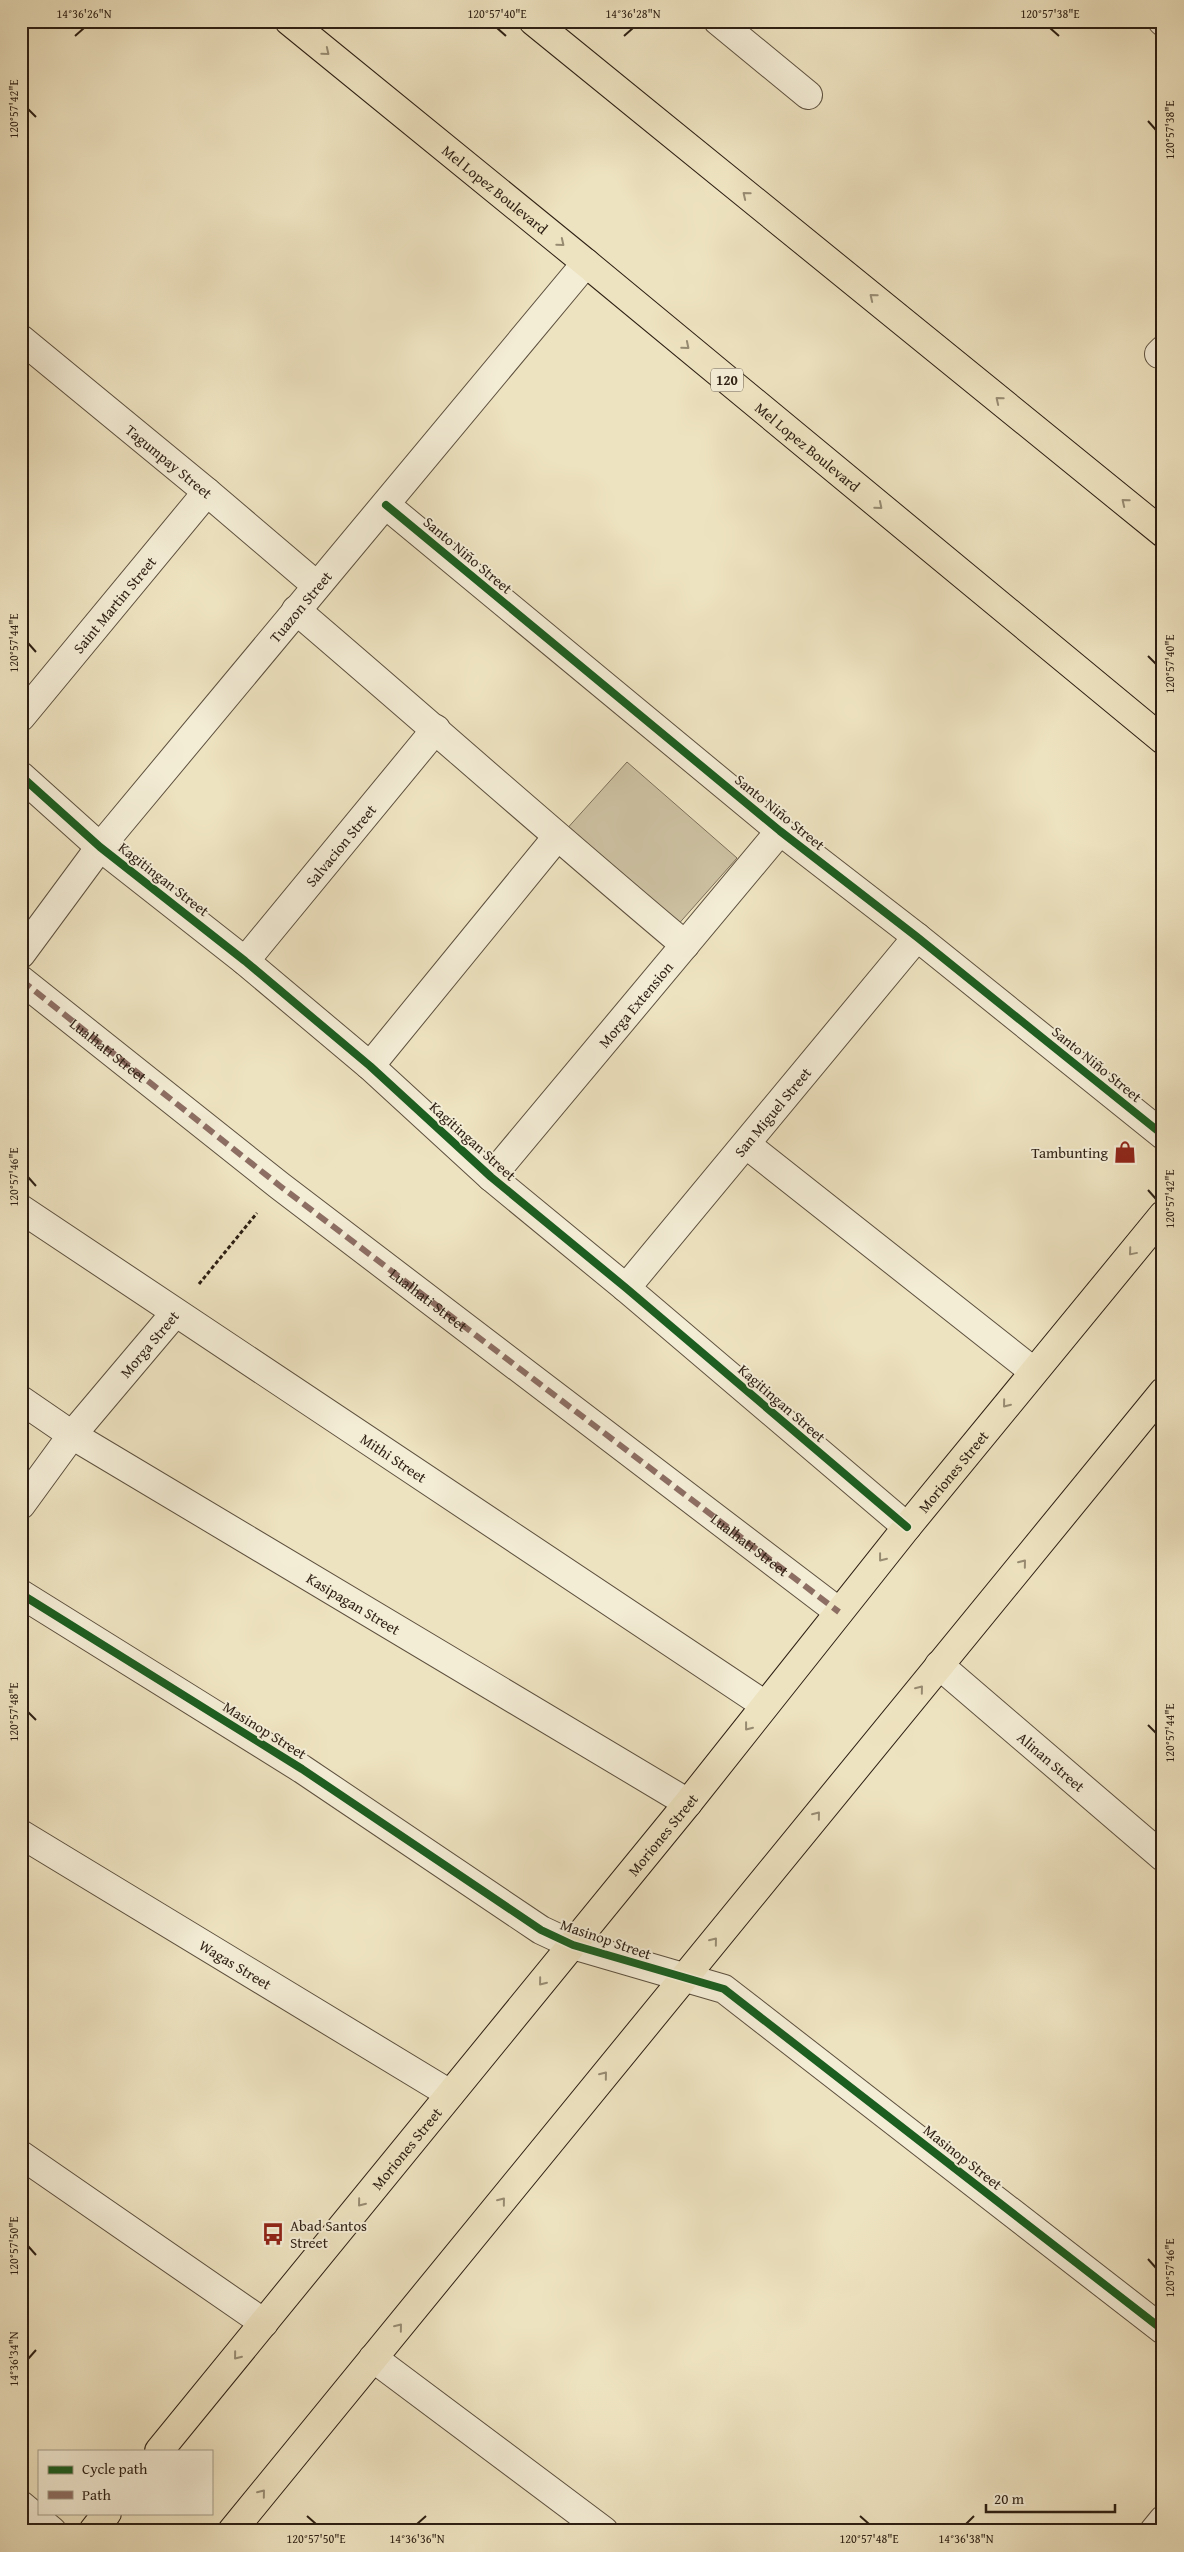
<svg xmlns="http://www.w3.org/2000/svg" width="1184" height="2552" font-family="'Gentium Book Plus',serif">
<style>
.green{fill:#cdc2a3;stroke:#7d705b}
.lines{fill:none;stroke-linecap:round;stroke-linejoin:round}
.minor-casing{stroke:#5d503e;stroke-width:30}
.major-casing{stroke:#2d1f13;stroke-width:30}
.highway-casing{stroke:#2d1f13;stroke-width:30}
.path{stroke:#2d1f13;stroke-width:3;stroke-dasharray:4 2.5;stroke-linecap:butt}
.minor{stroke:#f4edd6;stroke-width:28}
.major{stroke:#eee3c0;stroke-width:28}
.highway{stroke:#eee3c0;stroke-width:28}
.quiet{stroke:#8d6e63;stroke-width:6;stroke-dasharray:12 6;stroke-linecap:butt}
.cycleway-casing{stroke:#f4edd6;stroke-width:11}
.cycleway{stroke:#1b5e20;stroke-width:8}
.oneway{stroke:#978b72}
.ticks{fill:none;stroke:#2d1f13;stroke-width:2}
.labels{text-anchor:middle;dominant-baseline:central;stroke-width:4;stroke-linejoin:round;paint-order:stroke}
.shield{fill:#f4edd6;stroke:#695d4e;stroke-width:1}
.shield-label{font-size:14px;font-weight:bold;fill:#2d1f13}
.street-label{font-size:15px;fill:#2d1f13;stroke:#f4edd6}
.poi-label{font-size:15px;fill:#2d1f13;stroke:#f4edd6;text-anchor:end}
.neatline{fill:none;stroke:#2d1f13;stroke-width:2}
.ticks-label{font-size:12px;text-anchor:middle;fill:#2d1f13}
</style>
<rect width="100%" height="100%" fill="#eee3c0"/>
<filter id="stains"><feTurbulence type="fractalNoise" baseFrequency=".004" numOctaves="4"/><feColorMatrix values="0 0 0 0 .2 0 0 0 0 .09 0 0 0 0 .02 0 0 0 .5 -.17"/></filter>
<radialGradient id="worn" r=".72"><stop offset=".6" stop-color="#630" stop-opacity="0"/><stop offset="1" stop-color="#630" stop-opacity=".3"/></radialGradient>
<!-- green -->
<path class="green" d="M627 762 737 858 675 928 564 832Z"/>
<g class="lines">
<defs>
<g id="minor">
<path d="M718 21 808 95"/>
<path d="M1162 21 1163 22"/>
<path id="s1" d="M21 339 207 492 316 585"/>
<path d="M1159 354 1163 350"/>
<path d="M386 505 780 831 917 937 1163 1135"/>
<path d="M296 610C426 721 554 835 685 945"/>
<path id="s2" d="M21 717 207 492"/>
<path d="M21 776 100 847 245 961 370 1066 491 1177 626 1288 907 1527"/>
<path id="s3" d="M21 954 100 847 586 263"/>
<path id="s4" d="M245 961 436 729"/>
<path d="M21 980 280 1186 839 1612"/>
<path d="M370 1066 557 837"/>
<path d="M747 1145 1033 1371"/>
<path id="s5" d="M491 1177 780 831"/>
<path id="s6" d="M21 1209 765 1705"/>
<path id="s7" d="M626 1288 917 937"/>
<path id="s8" d="M21 1400 72 1435 688 1803"/>
<path id="s9" d="M21 1505 72 1435 175 1313"/>
<path d="M21 1594 302 1769 541 1930 573 1945 724 1989 1163 2330"/>
<path id="s10" d="M939 1665 1163 1857"/>
<path id="s11" d="M21 1834 450 2094"/>
<path d="M21 2155 264 2323"/>
<path d="M373 2358 604 2531"/>
<path d="M21 2505 52 2531"/>
<path d="M1154 2531 1163 2520"/>
</g>
<g id="major">
<path id="s12" d="M159 2451 688 1803 907 1527 1163 1215"/>
<path d="M93 2531 107 2513"/>
<path d="M232 2531 1163 1392"/>
</g>
<g id="highway">
<path id="s13" d="M289 21 586 263 1163 740"/>
<path d="M533 21 1163 533"/>
</g>
</defs>
<!-- minor casing -->
<use href="#minor" class="minor-casing"/>
<!-- major casing -->
<use href="#major" class="major-casing"/>
<!-- highway casing -->
<use href="#highway" class="highway-casing"/>
<!-- path -->
<path class="path" d="M199 1284 257 1213"/>
<!-- minor -->
<use href="#minor" class="minor"/>
<!-- major -->
<use href="#major" class="major"/>
<!-- highway -->
<use href="#highway" class="highway"/>
<!-- quiet -->
<path class="quiet" id="s14" d="M21 980 280 1186 839 1612"/>
<defs>
<g id="cycleway">
<path d="M386 505 780 831 917 937 1163 1135"/>
<path d="M21 776 100 847 245 961 370 1066 491 1177 626 1288 907 1527"/>
<path d="M21 1594 302 1769 541 1930 573 1945 724 1989 1163 2330"/>
</g>
</defs>
<!-- cycleway casing -->
<use href="#cycleway" class="cycleway-casing"/>
<!-- cycleway -->
<use href="#cycleway" class="cycleway"/>
</g>
<!-- one-way arrows -->
<defs><path id="oneway-chevron" d="M-2-3.5L2.5 0L-2 3.5" fill="none" stroke-width="1.6" stroke-linecap="round" stroke-linejoin="round" transform="scale(1.25)"/></defs>
<g class="oneway">
<use href="#oneway-chevron" transform="translate(326 52) rotate(39)"/>
<use href="#oneway-chevron" transform="translate(746 195) rotate(-141)"/>
<use href="#oneway-chevron" transform="translate(561 243) rotate(39)"/>
<use href="#oneway-chevron" transform="translate(873 297) rotate(-141)"/>
<use href="#oneway-chevron" transform="translate(686 346) rotate(40)"/>
<use href="#oneway-chevron" transform="translate(999 400) rotate(-141)"/>
<use href="#oneway-chevron" transform="translate(1125 502) rotate(-141)"/>
<use href="#oneway-chevron" transform="translate(879 506) rotate(40)"/>
<use href="#oneway-chevron" transform="translate(1132 1252) rotate(130)"/>
<use href="#oneway-chevron" transform="translate(1006 1404) rotate(129)"/>
<use href="#oneway-chevron" transform="translate(882 1558) rotate(128)"/>
<use href="#oneway-chevron" transform="translate(1023 1563) rotate(-51)"/>
<use href="#oneway-chevron" transform="translate(920 1689) rotate(-51)"/>
<use href="#oneway-chevron" transform="translate(748 1727) rotate(128)"/>
<use href="#oneway-chevron" transform="translate(817 1815) rotate(-51)"/>
<use href="#oneway-chevron" transform="translate(714 1941) rotate(-51)"/>
<use href="#oneway-chevron" transform="translate(542 1982) rotate(129)"/>
<use href="#oneway-chevron" transform="translate(604 2075) rotate(-51)"/>
<use href="#oneway-chevron" transform="translate(502 2201) rotate(-51)"/>
<use href="#oneway-chevron" transform="translate(361 2203) rotate(129)"/>
<use href="#oneway-chevron" transform="translate(399 2327) rotate(-51)"/>
<use href="#oneway-chevron" transform="translate(237 2356) rotate(129)"/>
<use href="#oneway-chevron" transform="translate(262 2493) rotate(-51)"/>
</g>
<!-- ticks -->
<path class="ticks" d="M497 28 506 36M1050 28 1059 36M75 36 84 28M624 36 633 28M28 109 36 117M1148 121 1156 130M28 643 36 652M1148 656 1156 664M28 1177 36 1186M1148 1190 1156 1199M28 1712 36 1720M1148 1725 1156 1733M28 2246 36 2255M1148 2259 1156 2268M28 2359 36 2350M307 2516 316 2524M860 2516 869 2524M417 2524 426 2516M966 2524 974 2516"/>
<!-- icons -->
<defs>
<symbol id="shop-bare" viewBox="-9 -9 18 18"><path d="M-5-2.5h2.3a2.7 3.5 0 0 1 5.4 0H5L5.5 6h-11ZM-1.5-2.5h3a1.5 2.3 0 0 0-3 0Z" fill="#8f2418" stroke="#f4edd6" stroke-width="2.5" paint-order="stroke"/></symbol>
<symbol id="bus-bare" viewBox="-9 -9 18 18"><path d="M-5-6H5V4H4V6H2V4H-2V6H-4V4H-5ZM-3.5-4V0h7V-4ZM-3.5 1.2v1.5H-2V1.2ZM2 1.2v1.5H3.5V1.2Z" fill="#8f2418" stroke="#f4edd6" stroke-width="2.5" paint-order="stroke"/></symbol>
</defs>
<g fill-rule="evenodd">
<use href="#shop-bare" x="1109" y="1136" width="32" height="32"/>
<use href="#bus-bare" x="257" y="2218" width="32" height="32"/>
</g>
<g class="labels">
<!-- shield labels -->
<rect class="shield" x="711" y="368.5" width="32" height="23" rx="4"/>
<g class="shield-label">
<text x="727" y="380">120</text>
</g>
<!-- street labels -->
<g class="street-label">
<text stroke="none"><textPath href="#s13" startOffset="266">Mel Lopez Boulevard</textPath></text>
<text stroke="none"><textPath href="#s13" startOffset="671">Mel Lopez Boulevard</textPath></text>
<text stroke="none"><textPath href="#s1" startOffset="192">Tagumpay Street</textPath></text>
<text transform="translate(468 555) rotate(40)">Santo Niño Street</text>
<text stroke="none"><textPath href="#s2" startOffset="146">Saint Martin Street</textPath></text>
<text stroke="none"><textPath href="#s3" startOffset="446">Tuazon Street</textPath></text>
<text transform="translate(780 812) rotate(39)">Santo Niño Street</text>
<text stroke="none"><textPath href="#s4" startOffset="150">Salvacion Street</textPath></text>
<text transform="translate(164 879) rotate(38)">Kagitingan Street</text>
<text stroke="none"><textPath href="#s5" startOffset="225">Morga Extension</textPath></text>
<text stroke="none"><textPath href="#s14" startOffset="112">Lualhati Street</textPath></text>
<text transform="translate(1097 1064) rotate(39)">Santo Niño Street</text>
<text stroke="none"><textPath href="#s7" startOffset="229">San Miguel Street</textPath></text>
<text transform="translate(473 1141) rotate(42)">Kagitingan Street</text>
<text stroke="none"><textPath href="#s14" startOffset="518">Lualhati Street</textPath></text>
<text stroke="none"><textPath href="#s9" startOffset="206">Morga Street</textPath></text>
<text transform="translate(782 1403) rotate(41)">Kagitingan Street</text>
<text stroke="none"><textPath href="#s6" startOffset="448">Mithi Street</textPath></text>
<text stroke="none"><textPath href="#s12" startOffset="1261">Moriones Street</textPath></text>
<text stroke="none"><textPath href="#s14" startOffset="922">Lualhati Street</textPath></text>
<text stroke="none"><textPath href="#s8" startOffset="390">Kasipagan Street</textPath></text>
<text transform="translate(265 1730) rotate(32)">Masinop Street</text>
<text stroke="none"><textPath href="#s10" startOffset="148">Alinan Street</textPath></text>
<text stroke="none"><textPath href="#s12" startOffset="796">Moriones Street</textPath></text>
<text transform="translate(606 1939) rotate(19)">Masinop Street</text>
<text stroke="none"><textPath href="#s11" startOffset="251">Wagas Street</textPath></text>
<text stroke="none"><textPath href="#s12" startOffset="391">Moriones Street</textPath></text>
<text transform="translate(963 2157) rotate(38)">Masinop Street</text>
</g>
<!-- poi labels -->
<g class="poi-label">
<text x="1108" y="1152">Tambunting</text>
<text x="290" y="2225" text-anchor="start">Abad Santos<tspan x="290" dy="17">Street</tspan></text>
</g>
</g>
<!-- margin -->
<rect width="1184" height="2552" fill="none" stroke="#eee3c0" stroke-width="55"/>
<!-- legend -->
<rect x="38" y="2450" width="175" height="65" fill="#f4edd6" stroke="#a49b88"/>
<rect x="48" y="2466" width="25" height="8" fill="#1b5e20" stroke="#a49b88"/>
<text x="82" y="2474" font-size="15" fill="#2d1f13">Cycle path</text>
<rect x="48" y="2491" width="25" height="8" fill="#8d6e63" stroke="#a49b88"/>
<text x="82" y="2500" font-size="15" fill="#2d1f13">Path</text>
<!-- scale -->
<path d="M986 2504v8h129v-8" fill="none" stroke="#2d1f13" stroke-width="2.5"/>
<text x="994" y="2504" font-size="15" fill="#2d1f13" stroke="#f4edd6" stroke-width="4" paint-order="stroke">20 m</text>
<rect x="28" y="28" width="1128" height="2496" class="neatline"/>
<g class="ticks-label">
<text x="84" y="18">14°36'26"N</text>
<text x="497" y="18">120°57'40"E</text>
<text x="633" y="18">14°36'28"N</text>
<text x="1050" y="18">120°57'38"E</text>
<text transform="translate(14 109) rotate(-90)" y="4">120°57'42"E</text>
<text transform="translate(1170 130) rotate(-90)" y="4">120°57'38"E</text>
<text transform="translate(14 643) rotate(-90)" y="4">120°57'44"E</text>
<text transform="translate(1170 664) rotate(-90)" y="4">120°57'40"E</text>
<text transform="translate(14 1177) rotate(-90)" y="4">120°57'46"E</text>
<text transform="translate(1170 1199) rotate(-90)" y="4">120°57'42"E</text>
<text transform="translate(14 1712) rotate(-90)" y="4">120°57'48"E</text>
<text transform="translate(1170 1733) rotate(-90)" y="4">120°57'44"E</text>
<text transform="translate(14 2246) rotate(-90)" y="4">120°57'50"E</text>
<text transform="translate(1170 2268) rotate(-90)" y="4">120°57'46"E</text>
<text transform="translate(14 2359) rotate(-90)" y="4">14°36'34"N</text>
<text x="316" y="2543">120°57'50"E</text>
<text x="417" y="2543">14°36'36"N</text>
<text x="869" y="2543">120°57'48"E</text>
<text x="966" y="2543">14°36'38"N</text>
</g>
<rect width="100%" height="100%" filter="url(#stains)"/>
<rect width="100%" height="100%" fill="url(#worn)"/>
</svg>
